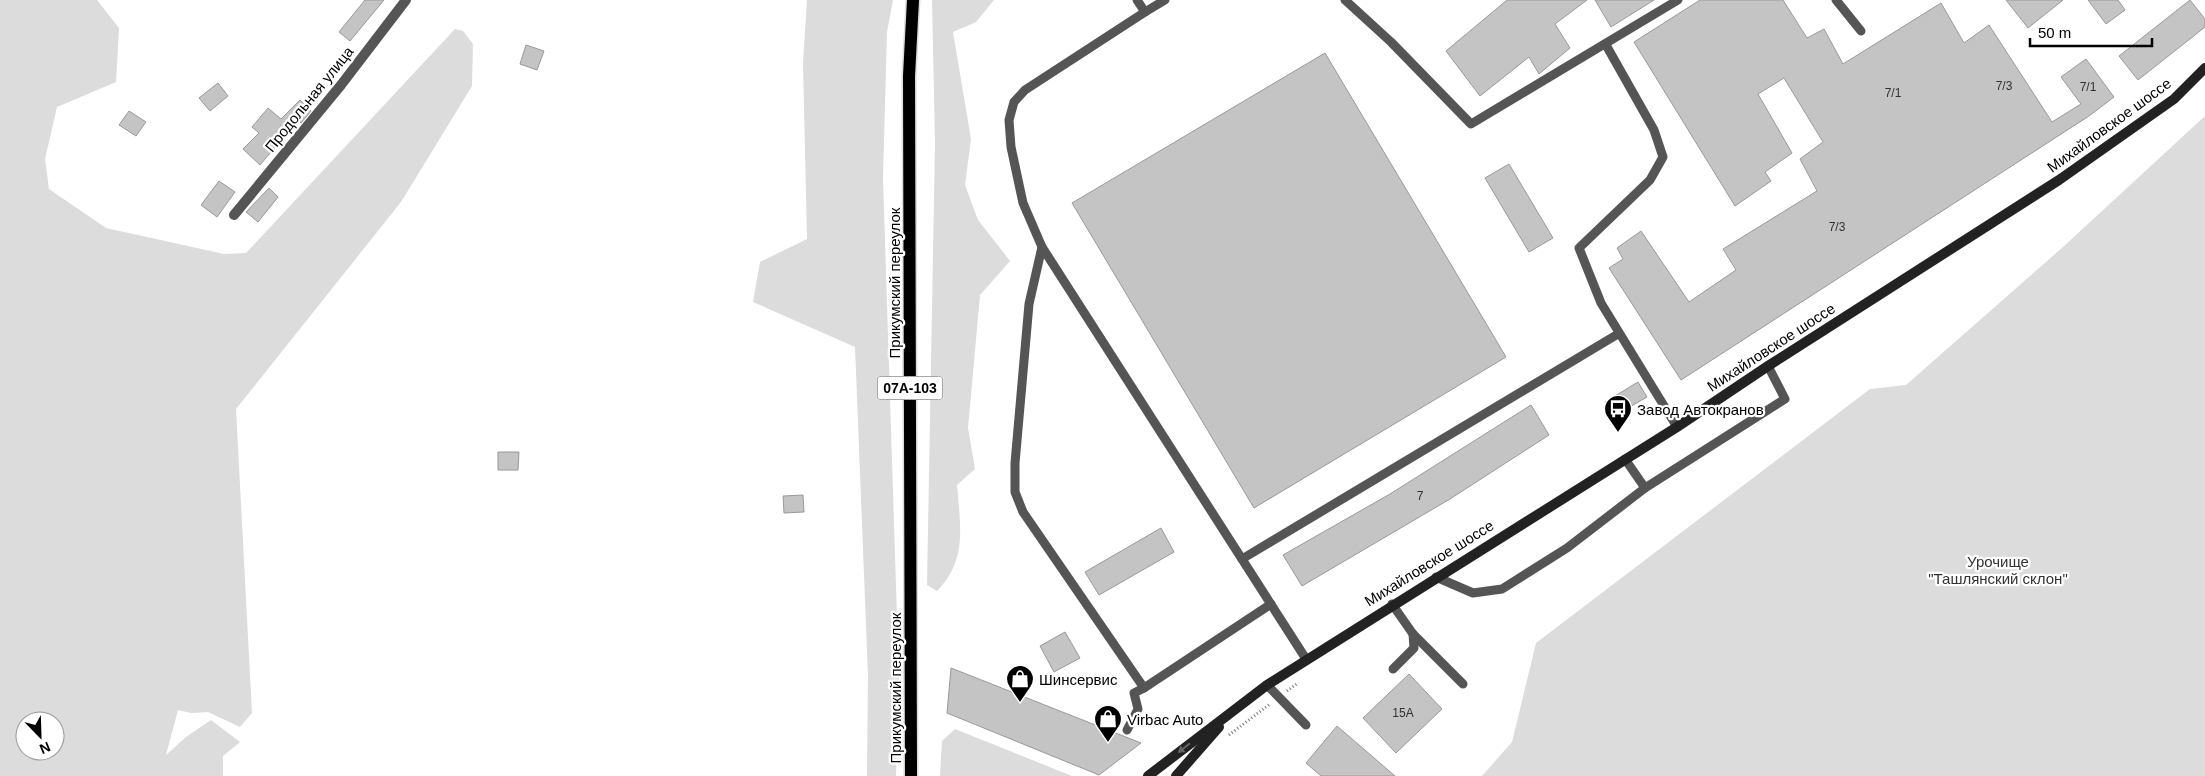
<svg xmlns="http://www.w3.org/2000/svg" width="2205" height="776" font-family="Helvetica,sans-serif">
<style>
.green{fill:#dcdcdc;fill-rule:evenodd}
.building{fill:#c4c4c4;stroke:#999}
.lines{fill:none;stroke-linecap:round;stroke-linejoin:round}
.primary-casing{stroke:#dbdbdb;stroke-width:15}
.path{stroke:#777;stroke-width:3;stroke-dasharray:1 2.5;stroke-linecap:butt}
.lane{stroke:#555;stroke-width:9}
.street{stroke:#555;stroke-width:10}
.secondary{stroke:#222;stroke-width:10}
.primary{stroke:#000;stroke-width:12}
.oneway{fill:#646464}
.labels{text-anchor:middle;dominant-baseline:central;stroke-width:4.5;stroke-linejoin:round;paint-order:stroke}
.number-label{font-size:12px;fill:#313131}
.shield{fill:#fff;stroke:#4c4c4c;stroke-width:1}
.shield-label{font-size:14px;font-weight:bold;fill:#000}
.street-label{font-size:15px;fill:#000;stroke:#fff}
.poi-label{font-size:15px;fill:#000;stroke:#fff;text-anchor:start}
.park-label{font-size:15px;fill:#333;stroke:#fff}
</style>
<rect width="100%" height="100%" fill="#fff"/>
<!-- green -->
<g class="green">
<path d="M0 0H97L119 28 116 82 57 107 45 159 49 189 106 228 224 254 246 253 455 29 463 31 473 44 472 86 401 202 236 409 252 713 240 727 208 712 191 713 178 710 166 755 186 737 211 720 240 742 223 756V776H0ZM25 721H55V751H25Z"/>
<path d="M807 0H893L887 32 883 178 899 680 896 776H867L868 675 855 347 753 302 760 262 807 239 803 63Z"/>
<path d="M932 0H994L976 22 953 32 971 139 965 185 978 220 1010 261 980 295 968 428 975 469 957 485C960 524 968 560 937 591L927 585 935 143Z"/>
<path d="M2205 116V776H1482L1512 742 1536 643 1870 389 1906 385 2063 247Z"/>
<path d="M955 729 1072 776H940L942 741Z"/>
</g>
<!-- building -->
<g class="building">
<path d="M365 0H384L350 41 339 32Z"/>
<path d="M1507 0H1587L1555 24 1570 48 1539 74 1529 57 1480 96 1446 51Z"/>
<path d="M1595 0H1654L1611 27Z"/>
<path d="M1700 0H1783L1807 38 1824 29 1843 64 1941 3 1964 43 1989 25 2052 122 2081 104 2061 77 2086 59 2114 97 2089 116 1681 380 1609 268 1623 259 1617 248 1641 231 1689 302 1736 270 1723 249 1817 191 1800 159 1823 142 1784 78 1758 94 1792 153 1765 172 1771 181 1735 206 1634 42Z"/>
<path d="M2006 0H2063L2028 28Z"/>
<path d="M2088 0H2118L2125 10 2106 24Z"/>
<path d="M2190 0 2205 19V27L2138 80 2119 56Z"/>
<path d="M526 45 544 51 537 70 520 64Z"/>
<path d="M1325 53 1506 357 1254 508 1072 203Z"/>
<path d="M218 83 228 96 210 111 199 98Z"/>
<path d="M300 100 311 111 301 123 298 120 260 165 243 149 259 133 252 127 268 108 281 119Z"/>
<path d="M129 111 146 122 136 136 119 125Z"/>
<path d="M1509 164 1553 238 1529 252 1485 178Z"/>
<path d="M219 181 235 192 217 217 201 205Z"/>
<path d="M269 188 278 197 258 222 246 212Z"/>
<path d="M1638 382 1647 397 1614 416 1605 402Z"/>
<path d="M1531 405 1549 435 1450 499 1302 586 1283 555 1390 494Z"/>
<path d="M498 452H519L518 470H498Z"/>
<path d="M803 495 804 512 784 513 783 496Z"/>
<path d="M1161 528 1174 552 1099 595 1085 572Z"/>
<path d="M1065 632 1080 658 1054 672 1040 646Z"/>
<path d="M951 668 1141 743 1099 775 947 713Z"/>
<path d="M1409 674 1442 709 1396 753 1363 718Z"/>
<path d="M1337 726 1395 776H1321L1306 763Z"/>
</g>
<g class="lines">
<defs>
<path id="primary" d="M911 776 909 76 913 0"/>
</defs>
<!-- primary casing -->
<use href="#primary" class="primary-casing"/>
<!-- path -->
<g class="path">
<path d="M1287 691 1298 683"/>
<path d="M1229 735 1270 704"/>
</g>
<!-- lane -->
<g class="lane">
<path d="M1137 0 1145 12 1025 90 1014 102 1009 120 1011 147 1023 203 1042 247 1306 659"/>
<path d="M1345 0 1391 42 1471 124 1678 0"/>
<path d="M1836 0 1861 31"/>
<path d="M1145 12 1165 0"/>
<path d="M1606 45 1654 130 1663 157 1650 180 1579 248 1601 303 1677 427"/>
<path d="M1042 247 1029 304 1015 463V492L1023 512 1144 688 1271 604"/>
<path d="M1645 488 1785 399 1768 366"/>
<path d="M1242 559 1618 334"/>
<path d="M1436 577 1473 593 1502 589 1567 548 1645 488 1625 459"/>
<path d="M1392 604 1413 634 1463 684"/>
<path d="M1393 669 1414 648 1413 634"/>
<path d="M1267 685 1306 725"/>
<path d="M1127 730 1138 709 1134 693 1144 688"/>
</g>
<!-- street -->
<path class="street" d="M234 215 341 85 406 0"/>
<!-- secondary -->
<g class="secondary">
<path d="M1148 776 1267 685 1677 427 1768 366 2059 180 2174 99 2205 68"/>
<path d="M1176 776 1219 727"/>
</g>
<!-- primary -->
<use href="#primary" class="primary"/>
</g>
<!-- one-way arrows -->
<defs><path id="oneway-solid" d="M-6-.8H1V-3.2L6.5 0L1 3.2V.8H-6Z" transform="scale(1.25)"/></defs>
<use class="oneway" href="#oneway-solid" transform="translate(1184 748) rotate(142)"/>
<!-- icons -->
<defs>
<symbol id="bus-pin" viewBox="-11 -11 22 30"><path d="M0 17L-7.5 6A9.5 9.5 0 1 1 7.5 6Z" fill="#000" stroke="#fff"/><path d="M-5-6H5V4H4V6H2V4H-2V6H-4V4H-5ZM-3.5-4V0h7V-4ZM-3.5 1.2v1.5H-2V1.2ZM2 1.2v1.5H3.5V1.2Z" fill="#fff"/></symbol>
<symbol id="shop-pin" viewBox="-11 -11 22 30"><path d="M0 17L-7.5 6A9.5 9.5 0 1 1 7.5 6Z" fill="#000" stroke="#fff"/><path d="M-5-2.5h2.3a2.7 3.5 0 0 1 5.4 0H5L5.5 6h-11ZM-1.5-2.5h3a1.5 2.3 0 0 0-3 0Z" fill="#fff"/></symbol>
</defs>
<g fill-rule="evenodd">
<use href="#bus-pin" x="1602" y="393" width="32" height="43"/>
<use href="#shop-pin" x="1004" y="663" width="32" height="43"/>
<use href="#shop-pin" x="1092" y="703" width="32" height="43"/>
</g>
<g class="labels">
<!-- number labels -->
<g class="number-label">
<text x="2004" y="86">7/3</text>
<text x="2088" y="87">7/1</text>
<text x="1893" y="93">7/1</text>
<text x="1837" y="227">7/3</text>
<text x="1420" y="496">7</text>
<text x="1403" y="713">15А</text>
</g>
<!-- shield labels -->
<rect class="shield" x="877.5" y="376.5" width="65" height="23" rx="4"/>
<g class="shield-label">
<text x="910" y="388">07А-103</text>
</g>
<!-- street labels -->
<g class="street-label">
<text transform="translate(309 99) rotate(-51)">Продольная улица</text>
<text transform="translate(2109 125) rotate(-36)">Михайловское шоссе</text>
<text transform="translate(894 283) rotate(-90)">Прикумский переулок</text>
<text transform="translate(1771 347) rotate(-33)">Михайловское шоссе</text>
<text transform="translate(1429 563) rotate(-32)">Михайловское шоссе</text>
<text transform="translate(895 688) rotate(-90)">Прикумский переулок</text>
</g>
<!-- poi labels -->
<g class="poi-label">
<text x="1637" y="409">Завод Автокранов</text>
<text x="1039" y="679">Шинсервис</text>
<text x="1127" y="719">Virbac Auto</text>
</g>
<!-- park labels -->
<g class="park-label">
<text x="1998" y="561">Урочище<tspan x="1998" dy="17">"Ташлянский склон"</tspan></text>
</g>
</g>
<!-- north arrow -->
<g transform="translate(40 736) rotate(157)"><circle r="24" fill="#ffffff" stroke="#999999"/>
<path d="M0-4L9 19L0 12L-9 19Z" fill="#000000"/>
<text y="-8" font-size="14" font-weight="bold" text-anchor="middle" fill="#000000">N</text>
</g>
<!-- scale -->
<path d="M2030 38v8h122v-8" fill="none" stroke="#000000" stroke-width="2.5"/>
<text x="2038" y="38" font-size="15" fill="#000000" stroke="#ffffff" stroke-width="4" paint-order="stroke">50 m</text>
</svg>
